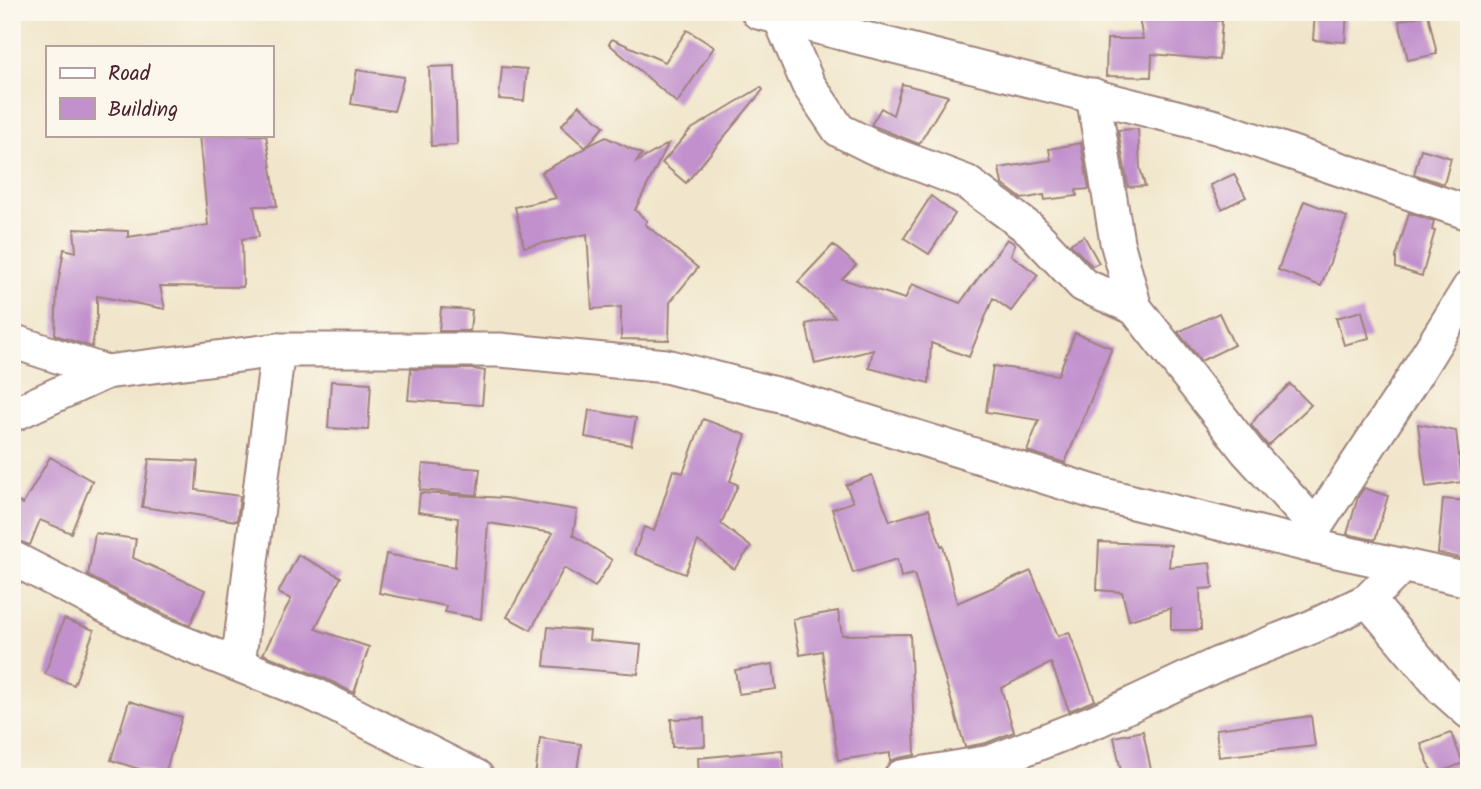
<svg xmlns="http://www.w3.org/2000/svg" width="1481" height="789" font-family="Kalam,sans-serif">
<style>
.building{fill:#c190cd}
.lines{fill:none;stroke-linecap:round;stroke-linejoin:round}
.street-casing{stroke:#9e827b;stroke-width:37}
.street{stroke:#fff;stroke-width:33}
</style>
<rect width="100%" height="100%" fill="#fbf7ec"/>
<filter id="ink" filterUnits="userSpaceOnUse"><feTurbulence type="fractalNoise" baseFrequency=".0143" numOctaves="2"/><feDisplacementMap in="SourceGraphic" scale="14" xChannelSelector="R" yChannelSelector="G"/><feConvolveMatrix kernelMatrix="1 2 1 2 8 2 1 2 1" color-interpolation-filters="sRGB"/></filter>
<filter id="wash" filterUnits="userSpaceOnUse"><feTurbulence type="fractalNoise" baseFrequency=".00686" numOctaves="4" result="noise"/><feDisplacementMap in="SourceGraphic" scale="28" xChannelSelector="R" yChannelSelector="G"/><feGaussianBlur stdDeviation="1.57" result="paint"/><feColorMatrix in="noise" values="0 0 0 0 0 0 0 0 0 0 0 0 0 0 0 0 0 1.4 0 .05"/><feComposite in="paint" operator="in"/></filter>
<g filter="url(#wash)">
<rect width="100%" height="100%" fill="#f1e6cb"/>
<g id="blocks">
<!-- building -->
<g class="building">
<path d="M1315 12H1347L1345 42 1313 40Z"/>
<path d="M1138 13 1222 21 1219 60 1152 54 1151 77 1106 76 1107 39H1143Z"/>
<path d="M1428 14 1437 54 1408 60 1399 21Z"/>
<path d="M687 30 714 47 677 103 609 44 612 39 665 62Z"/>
<path d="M455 66 457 145 431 146 429 67Z"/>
<path d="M502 67 527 69 524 101 499 99Z"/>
<path d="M357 70 404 77 394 111 351 104Z"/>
<path d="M902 84 948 96 919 144 871 125 881 108 893 115Z"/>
<path d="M761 87 763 90 686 183 662 163 690 130Z"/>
<path d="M579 105 604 126 586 147 606 137 642 154 635 163 668 144 635 210 647 221 645 224 698 268 670 302 669 340 621 339V307L592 309 587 234 524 247 515 207 556 198 542 172 586 148 561 126Z"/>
<path d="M1138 129 1140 168 1145 186 1128 187 1118 130Z"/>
<path d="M199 135H266L277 206H254L259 237 242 239 243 287 160 286 165 309 97 296V317L92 347 55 335 57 289 64 249 76 252 74 229 128 231V237L208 225Z"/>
<path d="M1081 143 1089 189 1076 190 1077 196 1045 200 1044 195 1022 199 1002 184 999 168 1051 160 1049 149Z"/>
<path d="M1421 149 1451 158 1444 184 1414 174Z"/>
<path d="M1234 174 1246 197 1222 209 1210 185Z"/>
<path d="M931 196 955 214 929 254 904 238Z"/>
<path d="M1304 201 1347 217 1321 286 1278 270Z"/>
<path d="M1409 213 1434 221 1432 230 1435 231 1422 276 1396 268V257Z"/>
<path d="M1084 236 1099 263 1092 266 1070 244Z"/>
<path d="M1007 239 1015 244 1011 255 1038 275 1011 311 993 298 969 357 931 343 929 383 869 368 873 350 815 364 806 324 835 317 798 282 833 245 856 265 842 279 905 299 912 284 960 303Z"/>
<path d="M441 308 472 310 470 331H439Z"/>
<path d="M1362 311 1369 338 1344 345 1336 318Z"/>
<path d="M1219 313 1234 345 1201 361 1178 332Z"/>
<path d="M1075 333 1112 348 1065 463 1027 451 1039 420 986 412 993 366 1058 375Z"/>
<path d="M411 369H474L485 371 482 405 408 400Z"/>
<path d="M331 381 371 383 368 430 328 428Z"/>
<path d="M1290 384 1311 405 1268 446 1251 425 1259 414Z"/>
<path d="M589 410 636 418 631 445 585 437Z"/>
<path d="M703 419 746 435 730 481 738 485 721 524 751 547 734 569 698 541 685 574 634 554 644 527 654 531 673 470 683 473Z"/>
<path d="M1418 424 1456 431 1462 482 1426 487Z"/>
<path d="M50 457 92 481 71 533 40 520 30 545 12 539V499L23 504Z"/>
<path d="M149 459 198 461 196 490 240 496 237 521 142 507Z"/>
<path d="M423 464 480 469 477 495 420 490Z"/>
<path d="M872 475 890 521 929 509 941 546 943 545 957 603 1031 571 1058 636 1069 632 1095 700 1069 711 1051 663 1001 688 1014 732 986 743 965 747 914 574 901 577 897 559 853 573 832 509 853 502 846 485Z"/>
<path d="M1364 488 1388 496 1375 540 1347 534 1358 497Z"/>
<path d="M420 493 505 498 577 510 573 535 612 560 595 587 564 568 531 630 507 617 553 533 488 523 481 619 445 612 446 606 379 593 386 554 455 567 458 518 418 512Z"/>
<path d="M1443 499 1469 501V524L1465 559 1438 553Z"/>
<path d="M95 533 136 539 133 558 205 590 190 625 166 615 88 576Z"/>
<path d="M1099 542 1171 545 1169 567 1210 563 1213 588 1200 589 1201 630H1171V608L1129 620 1122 592 1097 590Z"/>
<path d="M298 555 341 577 315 629 369 647 354 693 324 678 263 654 291 599 278 593Z"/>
<path d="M838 611 842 635 910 634 915 755 898 758 890 761V753L838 760 822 651 800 655 793 619Z"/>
<path d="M64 619 94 630 74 685 45 674Z"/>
<path d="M548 627 590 631 589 640 641 645 638 674 544 666Z"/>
<path d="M773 664 776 689 739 694 735 670Z"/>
<path d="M129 701 182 717 164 777 111 760Z"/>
<path d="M1311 716 1315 746 1219 757 1216 729Z"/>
<path d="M704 718 705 746 672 747 671 719Z"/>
<path d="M1143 731 1151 770 1122 776 1114 737Z"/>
<path d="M1451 733 1463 763 1433 775 1421 744Z"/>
<path d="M540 738 581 744 576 777H535Z"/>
<path d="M782 750 785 777H699L698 758Z"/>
</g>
</g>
</g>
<g filter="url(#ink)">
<use href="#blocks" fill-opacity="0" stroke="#9e827b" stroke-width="2"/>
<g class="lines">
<defs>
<g id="street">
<path d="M758 12 1216 127 1469 213"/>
<path d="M780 18 808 84 839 130 873 147 966 182 1030 229 1083 285 1135 308"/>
<path d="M1093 95 1117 242 1135 308 1247 451 1316 527"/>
<path d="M12 341 106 372"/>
<path d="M12 415 106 372 278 350H500L666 366 787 397 1100 494 1304 544 1469 580"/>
<path d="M1304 544 1407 388 1469 288"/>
<path d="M12 558 158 633 317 696 477 777"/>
<path d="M1368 600 1443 689 1469 712"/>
<path d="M238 664 278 350"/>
<path d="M901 777 991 762 1098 720 1218 664 1312 627 1368 600 1402 566"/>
</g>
</defs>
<!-- street casing -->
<use href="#street" class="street-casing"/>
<!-- street -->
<use href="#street" class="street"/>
</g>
</g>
<!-- margin -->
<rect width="1481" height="789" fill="none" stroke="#fbf7ec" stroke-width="42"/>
<!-- legend -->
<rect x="46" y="46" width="228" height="91" fill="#fbf7ec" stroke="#b4a19f" stroke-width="2"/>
<rect x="60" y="68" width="35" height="10" fill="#ffffff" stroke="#b4a19f" stroke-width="2"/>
<text x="108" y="80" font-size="21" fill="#4a1f2b">Road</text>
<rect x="60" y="98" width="35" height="21" fill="#c190cd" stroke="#b4a19f" stroke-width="2"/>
<text x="108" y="116" font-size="21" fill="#4a1f2b">Building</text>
</svg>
